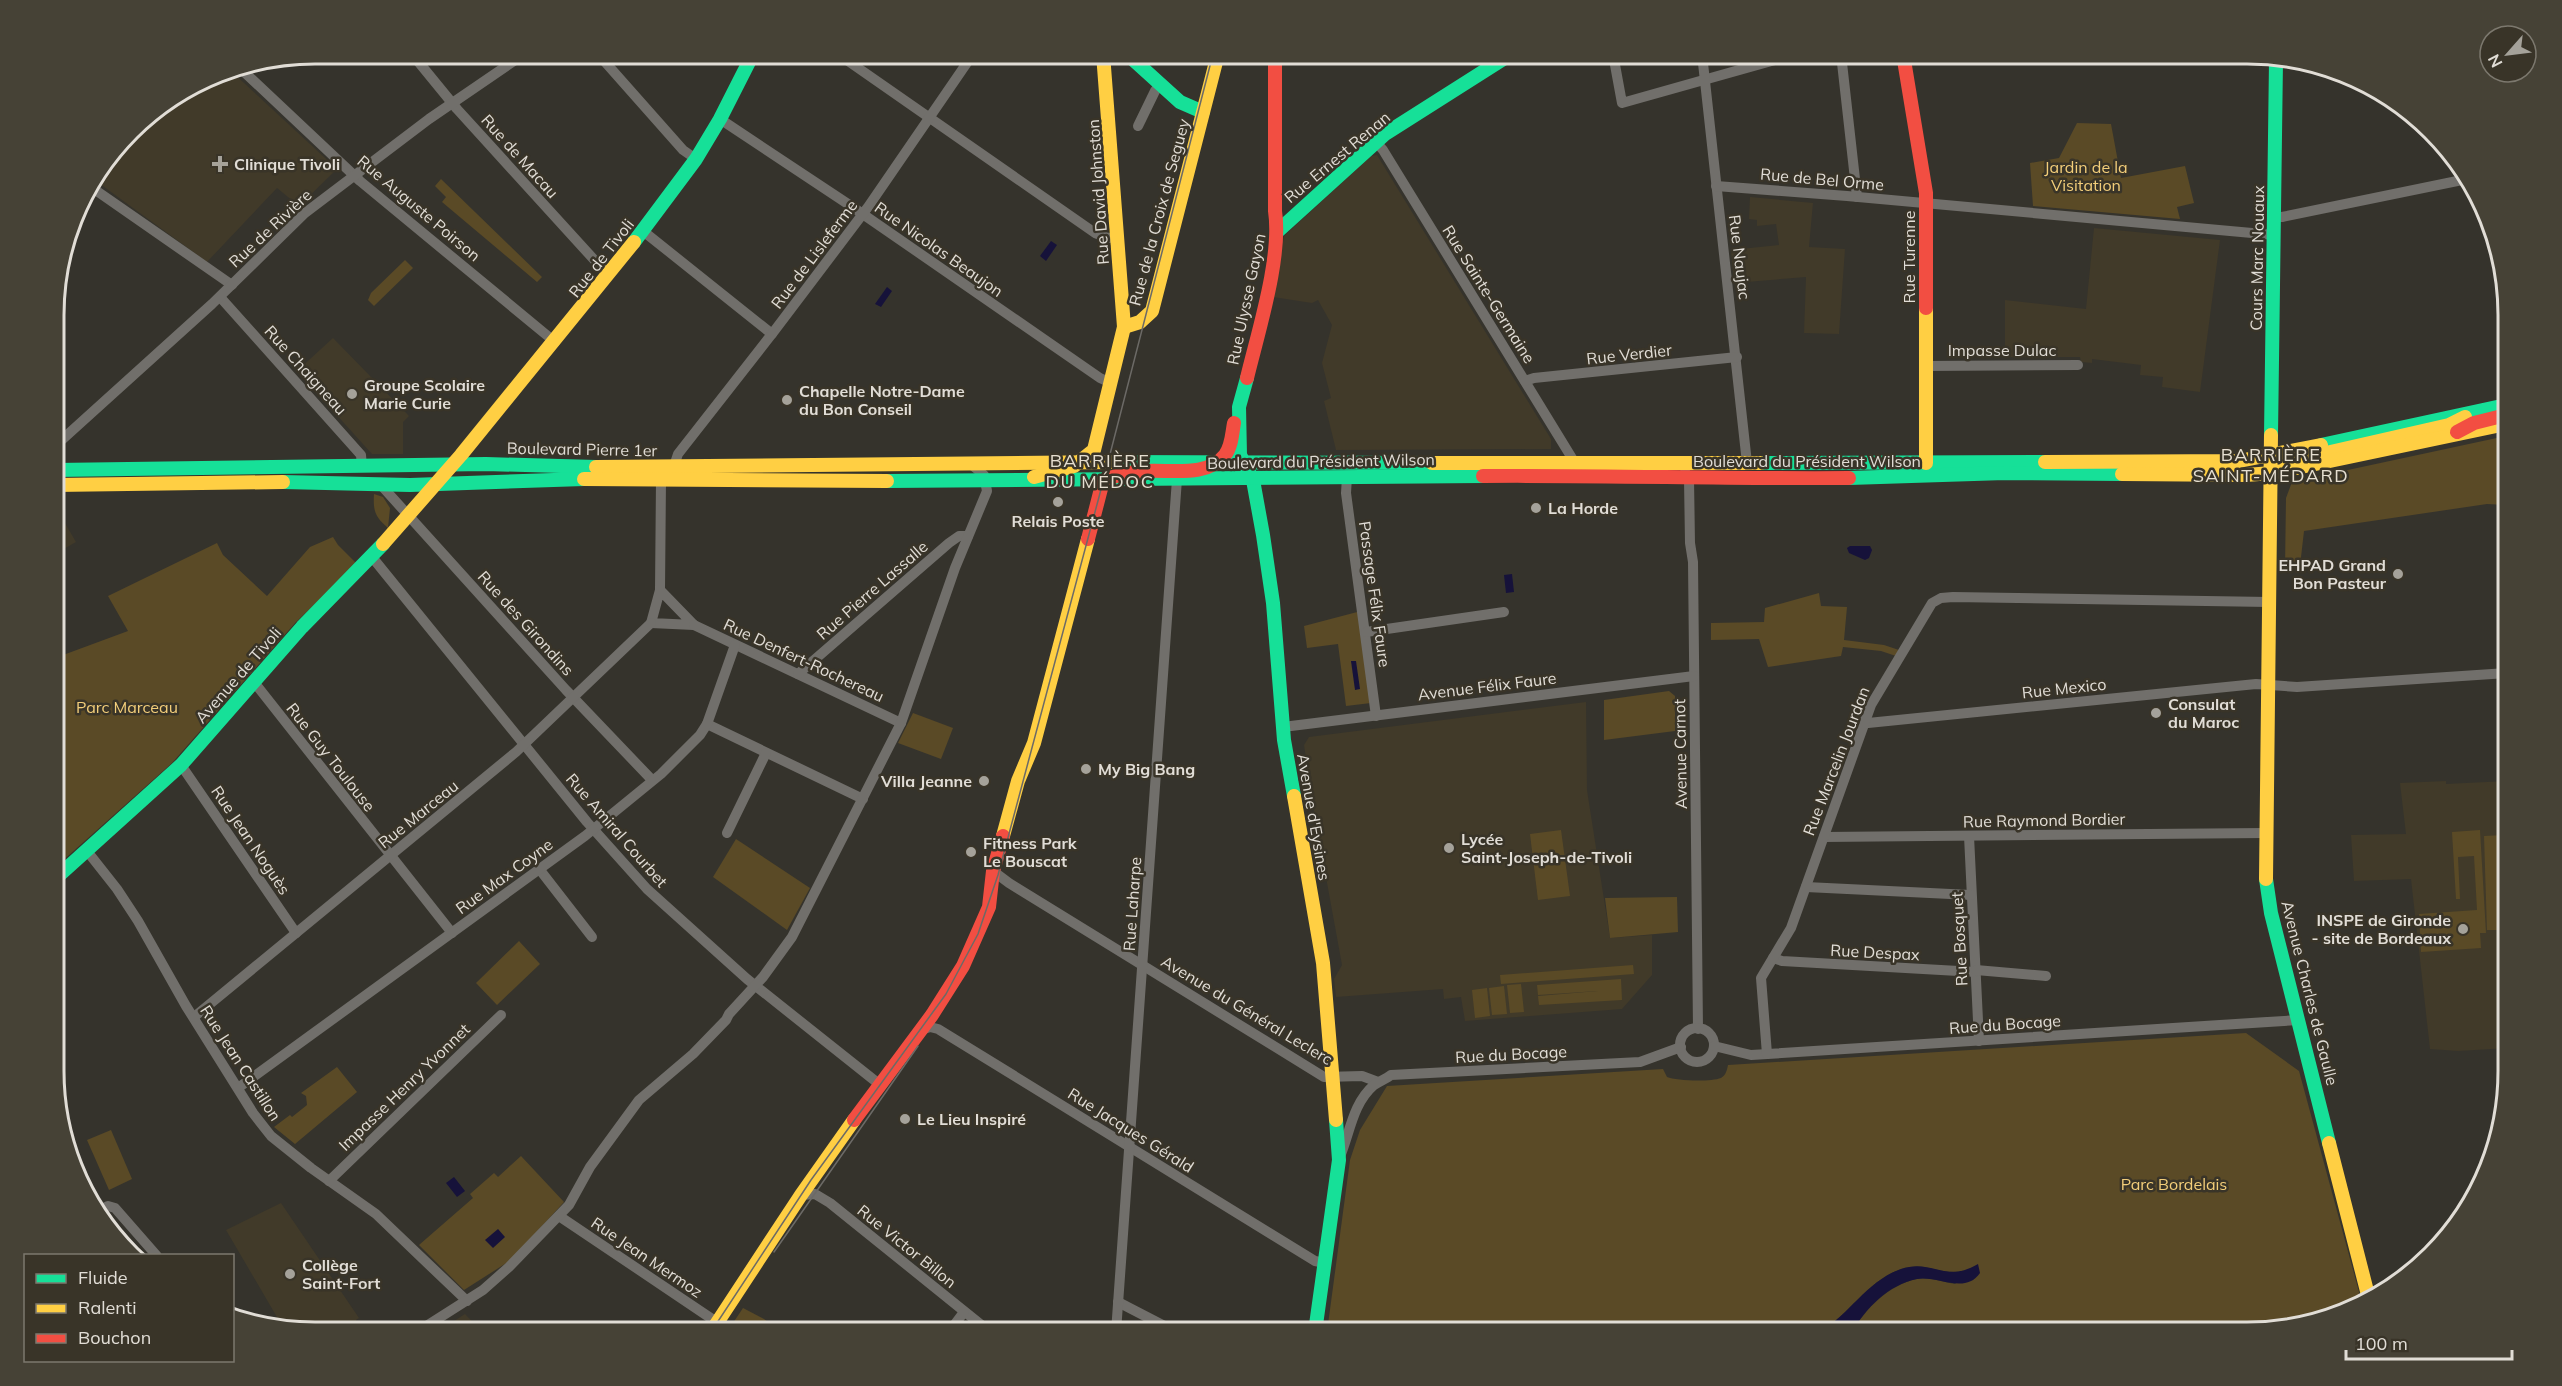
<svg xmlns="http://www.w3.org/2000/svg" width="2562" height="1386" font-family="Mulish,sans-serif">
<style>
.built{fill:#413a29}
.green{fill:#5a4a26}
.water{fill:#16123a}
.lines{fill:none;stroke-linecap:round;stroke-linejoin:round}
.street{stroke:#716f6b;stroke-width:10}
.fast{stroke:#16e098;stroke-width:14}
.slow{stroke:#ffcf43;stroke-width:14}
.jam{stroke:#f24e42;stroke-width:14}
.tram{stroke:#6c6a66;stroke-width:1.5}
.poi-dot{fill:#a5a29a;stroke:#393428;stroke-width:2}
.labels{text-anchor:middle;dominant-baseline:central;stroke-width:5;stroke-linejoin:round;paint-order:stroke}
.street-label{font-size:16px;fill:#e1ddd6;stroke:#393428}
.poi-label{font-size:16px;font-weight:bold;fill:#e1ddd6;stroke:#393428;text-anchor:start}
.park-label{font-size:16px;fill:#f3ce7a;stroke:#393428}
.neighbourhood-label{font-size:18px;letter-spacing:1.5px;fill:#e5ded0;stroke:#393428}
.rim{fill:none;stroke:#e1ddd6;stroke-width:3}
</style>
<rect width="100%" height="100%" fill="#35332c"/>
<!-- built -->
<g class="built">
<path d="M231 71 337 169 299 206 277 188 207 262 96 181 143 119 216 74Z"/>
<path d="M1377 155 1551 439V449L1336 450 1324 401 1331 398 1322 363 1332 325 1318 300 1312 303 1273 297 1284 236 1371 156Z"/>
<path d="M1750 197 1813 203 1809 247 1845 249 1839 334 1804 333 1806 277 1734 283 1731 250 1779 245 1776 224 1757 226V220L1749 219Z"/>
<path d="M2094 228 2220 240 2200 392 2162 387 2163 377 2140 375 2141 365 2092 359V363L2081 362 2080 357H2005V300L2086 309Z"/>
<path d="M333 338 409 416 403 422V454H372L297 371Z"/>
<path d="M55 506 76 542 55 554Z"/>
<path d="M1586 702 1587 790 1610 938 1652 935V975L1622 1009 1465 1021 1461 997 1444 999 1443 989 1336 997 1334 979 1342 965 1313 806 1304 745 1309 737Z"/>
<path d="M2446 781V784L2507 781 2508 1048 2458 1051 2430 1049 2411 879 2354 881 2351 835 2406 834 2400 783Z"/>
<path d="M281 1203 359 1318 356 1320 357 1332H316L281 1324 226 1230Z"/>
<path d="M465 1314 482 1332H437Z"/>
</g>
<!-- green -->
<g class="green">
<path d="M2077 123 2111 124 2121 178 2185 166 2194 203 2177 207 2180 219 2033 206 2030 163 2059 158Z"/>
<path d="M441 179 542 277 537 282 442 202 446 197 435 186Z"/>
<path d="M405 260 413 268 374 306 368 300 371 293Z"/>
<path d="M2506 436V505L2487 504 2304 531 2300 566 2285 568 2286 498 2292 482Z"/>
<path d="M374 494 383 497 390 508 388 528C375 517 373 511 374 494Z"/>
<path d="M333 537 338 545 357 564 296 622 172 763 59 864 56 858 55 658 128 631 108 596 217 543 223 555 267 596 310 547Z"/>
<path d="M2507 578V609H2503L2499 579Z"/>
<path d="M1819 593 1821 606 1847 607 1844 640 1884 645 1899 650 1896 656 1881 651 1843 647 1841 656 1768 667 1759 639 1711 640V623L1764 622 1765 608Z"/>
<path d="M1361 611 1371 703 1346 706 1338 644 1307 648 1304 626Z"/>
<path d="M1669 691 1675 696V731L1604 740V700Z"/>
<path d="M913 713 953 728 941 759 898 743Z"/>
<path d="M1561 830 1570 896 1538 900 1530 834Z"/>
<path d="M2480 830 2486 933H2480L2481 948 2421 952 2419 914 2477 910 2474 856 2458 857 2460 899H2456L2452 832Z"/>
<path d="M2504 835 2508 930H2487L2484 836Z"/>
<path d="M736 839 810 888 787 930 713 877Z"/>
<path d="M1677 897 1678 932 1610 938 1605 898Z"/>
<path d="M519 941 540 964 497 1005 476 983Z"/>
<path d="M1633 965 1634 974 1501 984 1500 975Z"/>
<path d="M1621 979 1622 1000 1539 1005 1538 996 1598 991 1538 995 1537 985Z"/>
<path d="M1521 984 1524 1012 1510 1013 1507 985Z"/>
<path d="M1504 986 1507 1014 1492 1015 1489 988Z"/>
<path d="M1487 988 1490 1016 1475 1018 1472 990Z"/>
<path d="M2246 1033 2299 1071 2362 1303 2330 1318 2263 1331 1852 1332C1866 1308 1889 1285 1917 1279 1929 1277 1943 1282 1955 1284L1978 1265C1946 1283 1930 1259 1901 1269 1867 1281 1850 1314 1820 1332H1327L1350 1160 1360 1130 1387 1086 1663 1069 1667 1077C1676 1081 1711 1082 1721 1078 1726 1075 1727 1070 1728 1065Z"/>
<path d="M337 1067 357 1092 295 1144 274 1127 290 1115 292 1117 307 1105 306 1096 301 1093Z"/>
<path d="M111 1130 132 1179 109 1190 87 1140Z"/>
<path d="M521 1156 564 1202 511 1260 464 1290 419 1245 473 1198 470 1194 494 1173 498 1177Z"/>
<path d="M743 1308 764 1319 781 1332H727Z"/>
</g>
<!-- water -->
<g class="water">
<path d="M1051 241 1057 245 1046 261 1040 256Z"/>
<path d="M887 287 892 291 881 307 875 304Z"/>
<path d="M1850 546H1870L1872 550 1869 558 1865 560 1849 553 1847 548Z"/>
<path d="M1512 574 1514 592 1506 593 1504 575Z"/>
<path d="M1351 661H1356L1360 689 1355 690Z"/>
<path d="M454 1177 465 1191 457 1197 446 1183Z"/>
<path d="M498 1229 505 1237 493 1248 485 1240Z"/>
<path d="M1978 1264 1980 1273C1965 1295 1937 1275 1917 1279 1888 1285 1866 1308 1852 1332H1820C1850 1314 1867 1281 1901 1269 1933 1258 1944 1284 1978 1264Z"/>
</g>
<g class="lines">
<!-- street -->
<g class="street">
<path d="M412 54 457 109 608 275"/>
<path d="M598 54 683 150 696 159"/>
<path d="M838 54 1095 233 1108 238 1118 237"/>
<path d="M1613 54 1622 103 1796 54"/>
<path d="M1702 54 1747 463"/>
<path d="M1841 54 1857 197"/>
<path d="M241 69 360 181 555 342"/>
<path d="M720 119 854 208 1100 378 1111 383"/>
<path d="M1138 126 1155 91 1160 84"/>
<path d="M1376 142 1383 150 1575 463"/>
<path d="M1716 186 1847 196 2274 235"/>
<path d="M91 187 232 285"/>
<path d="M2274 217H2282L2467 179"/>
<path d="M643 231 772 334"/>
<path d="M220 297 361 455 362 467"/>
<path d="M1925 366 2078 365"/>
<path d="M1525 381 1534 378 1737 357"/>
<path d="M55 446 212 304 305 213 429 119 524 54"/>
<path d="M674 466 678 454 775 330 868 207 973 54"/>
<path d="M1685 472 1689 479 1690 543 1693 562 1698 1029"/>
<path d="M1347 477 1346 493 1376 716"/>
<path d="M380 484 566 690 652 780"/>
<path d="M372 557 587 822 647 889 747 979 879 1084"/>
<path d="M660 590 694 625 651 623 660 590 661 480"/>
<path d="M694 625 901 723"/>
<path d="M1366 632 1504 612"/>
<path d="M798 674 949 543 959 536H968"/>
<path d="M254 682 452 933"/>
<path d="M1864 721 1868 723 2256 684 2297 687 2507 673"/>
<path d="M707 724 863 799"/>
<path d="M1283 727 1694 676"/>
<path d="M181 765 296 933"/>
<path d="M727 833 766 753"/>
<path d="M1969 836 1979 1041"/>
<path d="M1824 837 2265 833"/>
<path d="M87 851 117 889 138 921 186 1006 253 1113 271 1136 311 1168 376 1214 467 1301"/>
<path d="M540 870 592 937"/>
<path d="M993 871 1009 883 1324 1077 1362 1076 1378 1082"/>
<path d="M1806 887 1971 895"/>
<path d="M1773 958 1782 961 1976 972"/>
<path d="M1976 970 2046 976"/>
<path d="M194 1017 516 752 651 623"/>
<circle cx="1697" cy="1045" r="17"/>
<path d="M921 1030 930 1027 938 1029 1315 1261 1325 1263"/>
<path d="M1714 1046 1751 1055 2298 1020"/>
<path d="M1767 1054 1761 978 1791 928 1871 705 1932 603 1941 598 1953 597 2269 602"/>
<path d="M238 1088 585 836 661 774 700 735 707 724 735 645"/>
<path d="M1339 1159C1350 1134 1352 1104 1374 1085 1380 1081 1386 1079 1391 1075L1640 1062 1681 1047"/>
<path d="M329 1181 501 1015"/>
<path d="M801 1195 815 1194 830 1203 990 1332"/>
<path d="M98 1211 108 1206 115 1208 157 1256"/>
<path d="M559 1216 718 1323"/>
<path d="M1118 1302 1176 1332"/>
<path d="M417 1332 483 1290 509 1267 569 1205 590 1167 639 1100 693 1054 726 1020 729 1014 763 977 792 937 901 723 955 568 987 491 984 475 973 466"/>
<path d="M949 1332 964 1312"/>
<path d="M1116 1332 1177 479"/>
</g>
<!-- fast -->
<g class="fast">
<path d="M1127 54 1180 102 1203 112"/>
<path d="M1278 231 1385 134 1511 54"/>
<path d="M634 242 696 159 720 119 753 54"/>
<path d="M1247 378 1239 407 1240 455 1253 480 1263 535 1273 603 1284 740 1294 796"/>
<path d="M2271 435 2276 61"/>
<path d="M2321 445 2506 405"/>
<path d="M1115 462 1432 463"/>
<path d="M1761 463 2045 462"/>
<path d="M55 470 486 464 596 467"/>
<path d="M1849 478 2005 473 2122 474"/>
<path d="M887 481 1483 476"/>
<path d="M283 482 410 485 584 479"/>
<path d="M56 878 181 765 302 627 383 544"/>
<path d="M2266 879 2271 913 2329 1143"/>
<path d="M1315 1332 1339 1160 1336 1120"/>
</g>
<!-- slow -->
<g class="slow">
<path d="M1926 308V463"/>
<path d="M1124 327 1140 322 1152 311 1218 54"/>
<path d="M2045 462 2239 461 2321 445"/>
<path d="M1432 463H1761"/>
<path d="M2287 466 2326 453 2449 425 2465 417"/>
<path d="M596 467 1115 462"/>
<path d="M2122 474 2246 475 2272 473 2506 424"/>
<path d="M1034 477 1074 466 1094 450 1124 327 1103 54"/>
<path d="M584 479 887 481"/>
<path d="M55 485 283 482"/>
<path d="M383 544 461 455 634 242"/>
<path d="M1294 796 1323 963 1336 1120"/>
<path d="M1003 836 1018 781 1034 743 1088 539"/>
<path d="M2266 879 2271 435"/>
<path d="M2329 1143 2369 1299"/>
<path d="M711 1332 801 1195 854 1120"/>
</g>
<!-- jam -->
<g class="jam">
<path d="M1903 54 1926 193V308"/>
<path d="M1247 378C1258 332 1282 257 1275 211V54"/>
<path d="M2457 432 2474 423 2506 415"/>
<path d="M1483 476C1605 475 1727 479 1849 478"/>
<path d="M1088 539 1103 481C1116 475 1130 472 1144 471 1170 469 1207 478 1225 455 1232 446 1232 433 1234 423"/>
<path d="M854 1120 932 1015 963 966 989 907 993 871 1003 836"/>
</g>
<!-- tram -->
<g class="tram">
<path d="M774 1252 918 1046"/>
<path d="M711 1332 811 1180 946 994 978 934 998 875 1099 497 1213 54"/>
</g>
</g>
<!-- markers -->
<g class="poi-dot">
<path d="M217 155h6v6h6v6h-6v6h-6v-6h-6v-6h6z"/>
<circle cx="352" cy="394" r="6"/>
<circle cx="787" cy="400" r="6"/>
<circle cx="1058" cy="502" r="6"/>
<circle cx="1536" cy="508" r="6"/>
<circle cx="2398" cy="574" r="6"/>
<circle cx="2156" cy="713" r="6"/>
<circle cx="1086" cy="769" r="6"/>
<circle cx="984" cy="781" r="6"/>
<circle cx="1449" cy="848" r="6"/>
<circle cx="971" cy="852" r="6"/>
<circle cx="2463" cy="929" r="6"/>
<circle cx="905" cy="1119" r="6"/>
<circle cx="290" cy="1274" r="6"/>
</g>
<g class="labels">
<!-- street labels -->
<g class="street-label">
<text transform="translate(520 156) rotate(48)">Rue de Macau</text>
<text transform="translate(1337 157) rotate(-40)">Rue Ernest Renan</text>
<text transform="translate(1822 179) rotate(5)">Rue de Bel Orme</text>
<text transform="translate(1098 192) rotate(-94)">Rue David Johnston</text>
<text transform="translate(419 208) rotate(40)">Rue Auguste Poirson</text>
<text transform="translate(1159 212) rotate(-75)">Rue de la Croix de Seguey</text>
<text transform="translate(270 228) rotate(-43)">Rue de Rivière</text>
<text transform="translate(939 249) rotate(35)">Rue Nicolas Beaujon</text>
<text transform="translate(814 254) rotate(-53)">Rue de Lisleferme</text>
<text transform="translate(1740 257) rotate(83)">Rue Naujac</text>
<text transform="translate(1909 257) rotate(-90)">Rue Turenne</text>
<text transform="translate(601 258) rotate(-52)">Rue de Tivoli</text>
<text transform="translate(2257 258) rotate(-89)">Cours Marc Nouaux</text>
<text transform="translate(1489 294) rotate(58)">Rue Sainte-Germaine</text>
<text transform="translate(1246 299) rotate(-78)">Rue Ulysse Gayon</text>
<text x="2002" y="350">Impasse Dulac</text>
<text transform="translate(1629 354) rotate(-6)">Rue Verdier</text>
<text transform="translate(306 370) rotate(48)">Rue Chaigneau</text>
<text transform="translate(582 449) rotate(1)">Boulevard Pierre 1er</text>
<text transform="translate(1321 461) rotate(-1)">Boulevard du Président Wilson</text>
<text x="1807" y="461">Boulevard du Président Wilson</text>
<text transform="translate(872 590) rotate(-41)">Rue Pierre Lassalle</text>
<text transform="translate(1375 594) rotate(82)">Passage Félix Faure</text>
<text transform="translate(526 623) rotate(48)">Rue des Girondins</text>
<text transform="translate(804 660) rotate(25)">Rue Denfert-Rochereau</text>
<text transform="translate(238 675) rotate(-49)">Avenue de Tivoli</text>
<text transform="translate(1487 686) rotate(-7)">Avenue Félix Faure</text>
<text transform="translate(2064 688) rotate(-6)">Rue Mexico</text>
<text transform="translate(1680 754) rotate(-91)">Avenue Carnot</text>
<text transform="translate(331 757) rotate(52)">Rue Guy Toulouse</text>
<text transform="translate(1836 761) rotate(-69)">Rue Marcelin Jourdan</text>
<text transform="translate(418 814) rotate(-39)">Rue Marceau</text>
<text transform="translate(1314 817) rotate(80)">Avenue d'Eysines</text>
<text transform="translate(2044 820) rotate(-1)">Rue Raymond Bordier</text>
<text transform="translate(617 830) rotate(49)">Rue Amiral Courbet</text>
<text transform="translate(251 840) rotate(56)">Rue Jean Noguès</text>
<text transform="translate(504 876) rotate(-36)">Rue Max Coyne</text>
<text transform="translate(1132 904) rotate(-86)">Rue Laharpe</text>
<text transform="translate(1959 939) rotate(-93)">Rue Bosquet</text>
<text transform="translate(1875 952) rotate(3)">Rue Despax</text>
<text transform="translate(2310 993) rotate(76)">Avenue Charles de Gaulle</text>
<text transform="translate(1247 1010) rotate(31)">Avenue du Général Leclerc</text>
<text transform="translate(2005 1024) rotate(-4)">Rue du Bocage</text>
<text transform="translate(1511 1054) rotate(-3)">Rue du Bocage</text>
<text transform="translate(241 1063) rotate(57)">Rue Jean Castillon</text>
<text transform="translate(404 1087) rotate(-44)">Impasse Henry Yvonnet</text>
<text transform="translate(1131 1130) rotate(32)">Rue Jacques Gérald</text>
<text transform="translate(907 1246) rotate(39)">Rue Victor Billon</text>
<text transform="translate(647 1257) rotate(34)">Rue Jean Mermoz</text>
</g>
<!-- poi labels -->
<g class="poi-label">
<text x="234" y="164">Clinique Tivoli</text>
<text x="364" y="385">Groupe Scolaire<tspan x="364" dy="18">Marie Curie</tspan></text>
<text x="799" y="391">Chapelle Notre-Dame<tspan x="799" dy="18">du Bon Conseil</tspan></text>
<text x="1548" y="508">La Horde</text>
<text x="1058" y="521" text-anchor="middle">Relais Poste</text>
<text x="2386" y="565" text-anchor="end">EHPAD Grand<tspan x="2386" dy="18">Bon Pasteur</tspan></text>
<text x="2168" y="704">Consulat<tspan x="2168" dy="18">du Maroc</tspan></text>
<text x="1098" y="769">My Big Bang</text>
<text x="972" y="781" text-anchor="end">Villa Jeanne</text>
<text x="1461" y="839">Lycée<tspan x="1461" dy="18">Saint-Joseph-de-Tivoli</tspan></text>
<text x="983" y="843">Fitness Park<tspan x="983" dy="18">Le Bouscat</tspan></text>
<text x="2451" y="920" text-anchor="end">INSPE de Gironde<tspan x="2451" dy="18">- site de Bordeaux</tspan></text>
<text x="917" y="1119">Le Lieu Inspiré</text>
<text x="302" y="1265">Collège<tspan x="302" dy="18">Saint-Fort</tspan></text>
</g>
<!-- park labels -->
<g class="park-label">
<text x="2086" y="167">Jardin de la<tspan x="2086" dy="18">Visitation</tspan></text>
<text x="127" y="707">Parc Marceau</text>
<text x="2174" y="1184">Parc Bordelais</text>
</g>
<!-- neighbourhood labels -->
<g class="neighbourhood-label">
<text x="2271" y="454">BARRIÈRE<tspan x="2271" dy="21">SAINT-MÉDARD</tspan></text>
<text x="1100" y="460">BARRIÈRE<tspan x="1100" dy="21">DU MÉDOC</tspan></text>
</g>
</g>
<!-- crop -->
<path d="M0 0H2562V1386H0ZM315 64H2247A251 251 0 0 1 2498 315V1071A251 251 0 0 1 2247 1322H315A251 251 0 0 1 64 1071V315A251 251 0 0 1 315 64Z" fill="#464236" fill-rule="evenodd"/>
<path class="rim" d="M315 64H2247A251 251 0 0 1 2498 315V1071A251 251 0 0 1 2247 1322H315A251 251 0 0 1 64 1071V315A251 251 0 0 1 315 64Z"/>
<!-- legend -->
<rect x="24" y="1254" width="210" height="108" fill="#393428" stroke="#7c786e" stroke-width="1.5"/>
<rect x="36" y="1274" width="30" height="9" fill="#16e098" stroke="#7c786e" stroke-width="1.5"/>
<text x="78" y="1284" font-size="18" fill="#e1ddd6">Fluide</text>
<rect x="36" y="1304" width="30" height="9" fill="#ffcf43" stroke="#7c786e" stroke-width="1.5"/>
<text x="78" y="1314" font-size="18" fill="#e1ddd6">Ralenti</text>
<rect x="36" y="1334" width="30" height="9" fill="#f24e42" stroke="#7c786e" stroke-width="1.5"/>
<text x="78" y="1344" font-size="18" fill="#e1ddd6">Bouchon</text>
<!-- north arrow -->
<g transform="translate(2508 54) rotate(242)"><circle r="28" fill="#393428" stroke="#7c786e" stroke-width="1.5"/>
<path d="M0-4.5L10 22L0 15L-10 22Z" fill="#a5a29a"/>
<text y="-9" font-size="16" font-weight="bold" text-anchor="middle" fill="#e1ddd6">N</text>
</g>
<!-- scale -->
<path d="M2346 1350v9h166v-9" fill="none" stroke="#e1ddd6" stroke-width="3"/>
<text x="2355" y="1350" font-size="18" fill="#e1ddd6" stroke="#393428" stroke-width="4.5" paint-order="stroke">100 m</text>
</svg>
